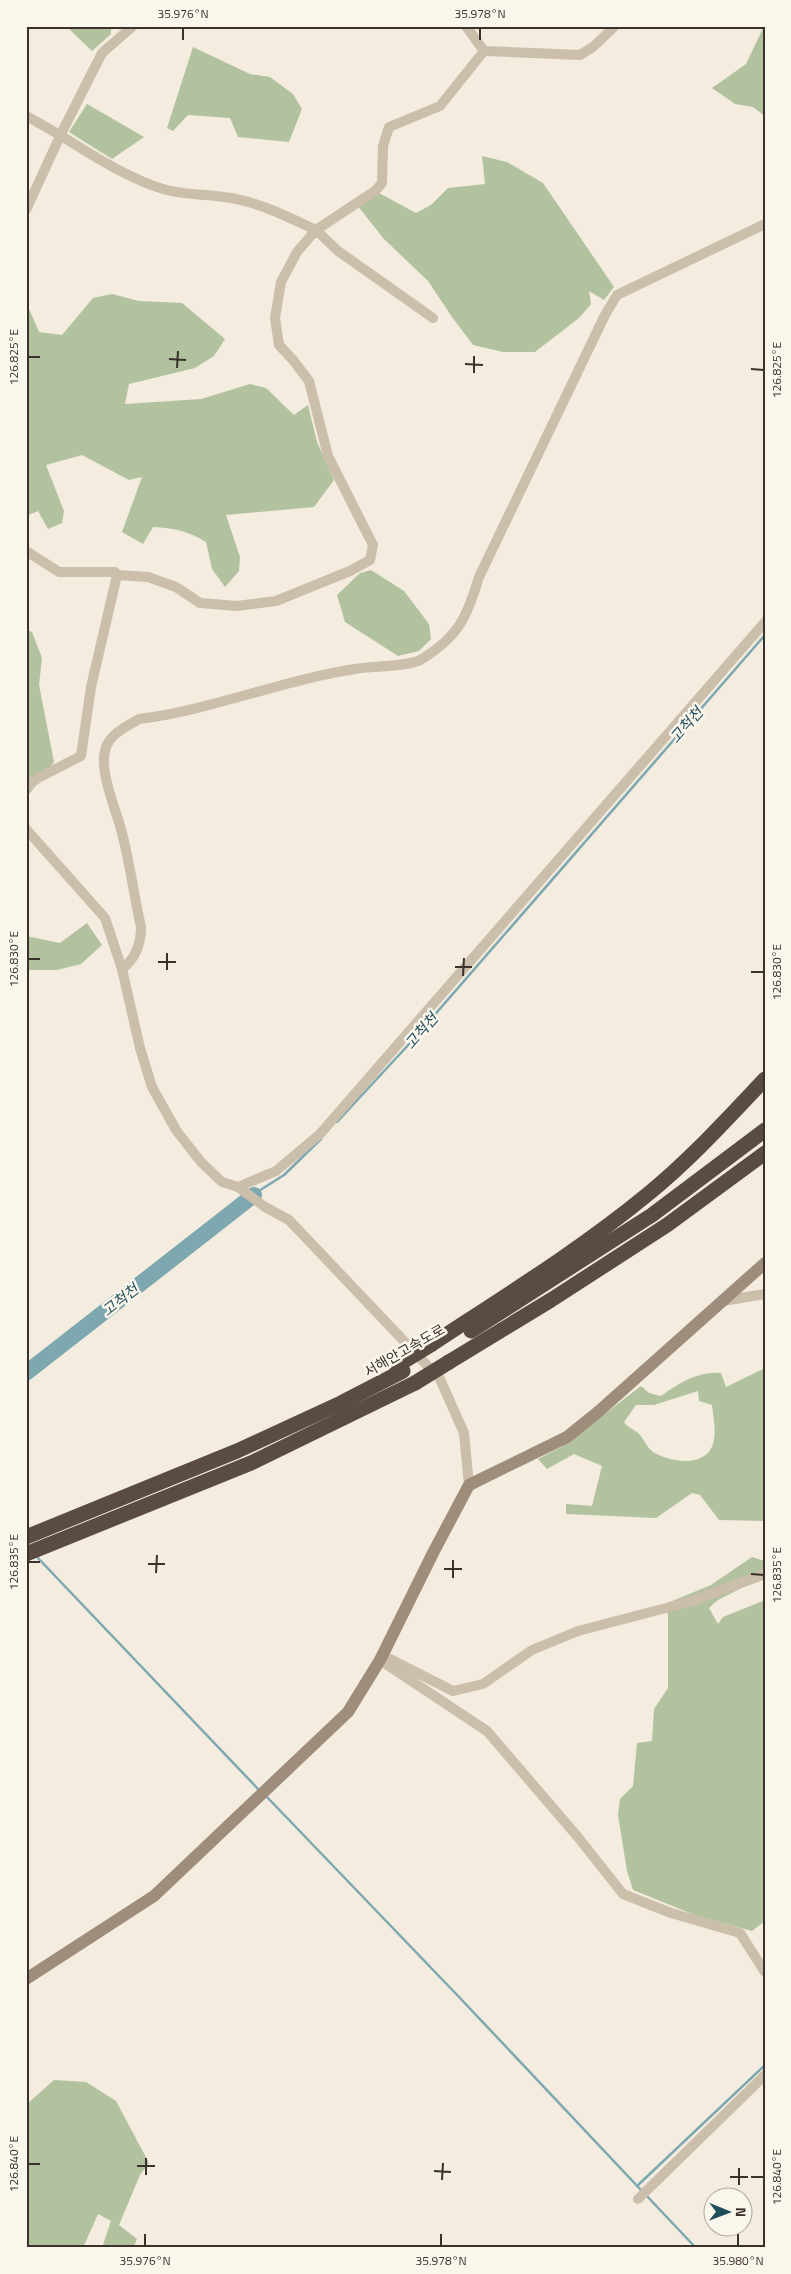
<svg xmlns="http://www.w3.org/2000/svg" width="791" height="2274" font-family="'Titillium Web','Noto Sans KR',sans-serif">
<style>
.green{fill:#b2c29f;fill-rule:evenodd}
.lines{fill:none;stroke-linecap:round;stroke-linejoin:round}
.stream{stroke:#7ea8b0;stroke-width:2.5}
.river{stroke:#7ea8b0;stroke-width:16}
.street{stroke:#cbbeab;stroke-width:10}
.secondary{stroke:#9f8d7c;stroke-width:12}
.highway{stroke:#5a4c41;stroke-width:15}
.highway-bridge{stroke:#5a4c41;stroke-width:15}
.ticks{fill:none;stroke:#39312a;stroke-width:2}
.labels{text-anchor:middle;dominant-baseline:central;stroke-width:5;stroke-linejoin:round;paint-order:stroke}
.street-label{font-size:14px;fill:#39312a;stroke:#faf6ec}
.water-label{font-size:15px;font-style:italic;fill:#1f4f5b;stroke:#faf6ec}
.neatline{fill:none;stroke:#39312a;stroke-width:2}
.ticks-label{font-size:12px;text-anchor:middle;fill:#39312a}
</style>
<rect width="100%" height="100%" fill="#f3ecdf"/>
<!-- green -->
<g class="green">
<path d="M66 26H111V34L92 51Z"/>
<path d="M764 26H765V116L753 107 735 104 712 88 746 64Z"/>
<path d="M193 47 250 74 270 77 293 94 302 109 289 142 238 137 230 118 188 115 173 131 167 128Z"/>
<path d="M87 104 144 137 112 159 69 132Z"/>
<path d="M482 156 507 162 543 183 614 287 604 300 589 291 591 304 579 318 535 352H503L473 345 452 317 428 281 384 239 357 205 379 193 416 213 431 205 448 188 485 184Z"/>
<path d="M112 294 139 301 182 303 225 339 214 356 195 368 129 384 125 404 201 399 250 384 266 388 294 415 308 405 317 442 334 480 314 507 226 515 240 557 239 571 225 587 212 569 206 542C189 531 173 528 153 527L143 544 122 532 142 477 129 480 82 455 46 465 64 511 62 523 48 529 38 511 26 516V302L39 332 62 335 93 298Z"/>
<path d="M371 570 404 591 429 624 431 639 419 651 398 656 345 622 337 595 360 573Z"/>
<path d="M26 629 32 632 42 658 39 685 54 762 26 798Z"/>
<path d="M87 923 102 945 81 964 57 970H26V936L60 943Z"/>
<path d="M765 1368V1521L719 1520 700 1495 692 1493 656 1518 566 1514V1504L592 1506 602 1466 574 1454 547 1469 538 1459 563 1446 641 1386 649 1393 661 1396C679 1383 698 1371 721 1373L726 1387ZM698 1391 699 1401 712 1405C713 1416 716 1428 714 1439 710 1469 671 1463 653 1452 647 1448 644 1439 639 1434 634 1429 628 1428 624 1422L636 1405H654Z"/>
<path d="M752 1557 765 1561V1576L718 1600 709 1608 718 1624 723 1617 765 1600V1921L752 1931 697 1916 633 1890 627 1871 618 1815 620 1799 633 1786 637 1743 652 1741 654 1709 668 1688V1614L665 1604 711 1585Z"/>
<path d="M54 2080 86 2082 116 2101 149 2163 140 2175 119 2225 137 2239 133 2248H102L111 2221 98 2214 83 2248H26V2105Z"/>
</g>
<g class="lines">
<!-- stream -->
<g class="stream">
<path d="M337 1122 411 1042 765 635"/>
<path d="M254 1194 284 1175 321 1139"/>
<path d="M36 1556 260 1791"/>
<path d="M266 1796 460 1998 641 2190"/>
<path d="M637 2186 765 2065"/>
<path d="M645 2194 696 2248"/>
</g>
<!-- river -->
<path class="river" d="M26 1373 254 1195"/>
<!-- street -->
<g class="street">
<path d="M484 51 580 55 593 47 615 26"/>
<path d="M26 116C71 139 116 175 163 189 182 195 204 194 224 197 257 201 286 216 316 230L375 191 382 183 383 146 389 127 440 106 484 51 466 26"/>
<path d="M26 210 61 134 102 53 133 26"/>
<path d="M26 551 59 572H115"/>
<path d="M26 787 38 778 81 756 91 687 117 575 148 577 176 587 200 603 237 606 276 601 350 571 370 560 373 545 328 456 309 381 293 360 279 345 275 318 281 282 297 252 316 230 338 251 433 318"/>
<path d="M26 829 105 918 122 969 140 1048 152 1087 176 1130 201 1162 222 1182 238 1187 265 1207 289 1220 440 1379 464 1433 469 1485"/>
<path d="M122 969C135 959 141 944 141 927 134 896 130 864 122 833 117 811 96 767 107 745 113 732 128 726 139 719 212 710 282 680 355 669 371 666 410 667 422 659 459 636 467 617 479 577L605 315 617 295 765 224"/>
<path d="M238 1187 276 1171 320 1134 765 622"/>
<path d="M723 1301 765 1294"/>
<path d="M386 1657 453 1691 483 1684 532 1650 578 1631 689 1602 765 1574"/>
<path d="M380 1660 487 1731 577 1836 623 1894 671 1913 740 1933 765 1972"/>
<path d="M638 2199 765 2075"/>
</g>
<!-- secondary -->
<path class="secondary" d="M26 1979 154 1896 348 1712 380 1660 434 1551 469 1485 567 1437 598 1412 765 1263"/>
<!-- highway -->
<g class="highway">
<path d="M471 1331 652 1215 765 1130"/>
<path d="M432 1344C505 1296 580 1250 648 1194 690 1160 728 1118 765 1079"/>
<path d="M449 1362 551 1300 667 1225 765 1153"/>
<path d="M26 1537 237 1451 341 1403 403 1371"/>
<path d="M26 1554 251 1463 415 1383"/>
</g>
<!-- highway-bridge -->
<g class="highway-bridge">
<path d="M396 1366 432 1344"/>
<path d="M415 1383 449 1362"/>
</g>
</g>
<!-- ticks -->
<path class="ticks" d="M183 40V28M480 40V28M28 357H40M169 359 186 360M465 364 483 365M177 368 178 351M751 369 764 370M474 373V356M28 959H40M158 962H176M455 967H472M167 970V953M751 972H764M463 976 464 958M28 1562H40M148 1564H165M444 1569H462M156 1573 157 1555M751 1574 764 1575M453 1578V1560M28 2164H40M137 2166H155M434 2171 451 2172M146 2175V2158M730 2177H748M751 2177H764M442 2180 443 2163M739 2185V2168M145 2246V2234M441 2246V2234M738 2246V2234"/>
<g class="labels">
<!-- street labels -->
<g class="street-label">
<text transform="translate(404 1350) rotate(-30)">서해안고속도로</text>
</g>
<!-- water labels -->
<g class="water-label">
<text transform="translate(686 725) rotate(-49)">고척천</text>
<text transform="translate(421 1031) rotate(-49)">고척천</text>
<text transform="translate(120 1300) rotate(-38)">고척천</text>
</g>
</g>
<!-- border -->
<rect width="791" height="2274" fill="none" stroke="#faf6ec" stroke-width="55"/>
<!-- north arrow -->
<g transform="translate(728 2212) rotate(91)"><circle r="24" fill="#faf6ec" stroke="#ada79e"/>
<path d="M0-4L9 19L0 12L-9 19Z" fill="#1f4f5b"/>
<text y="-8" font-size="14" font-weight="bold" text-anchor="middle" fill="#39312a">N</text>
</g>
<rect x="28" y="28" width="736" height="2218" class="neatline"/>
<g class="ticks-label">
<text x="183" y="18">35.976°N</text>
<text x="480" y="18">35.978°N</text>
<text transform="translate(14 357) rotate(-90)" y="4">126.825°E</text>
<text transform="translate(777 370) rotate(-90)" y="4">126.825°E</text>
<text transform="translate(14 959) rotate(-90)" y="4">126.830°E</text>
<text transform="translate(777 972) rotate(-90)" y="4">126.830°E</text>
<text transform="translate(14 1562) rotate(-90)" y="4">126.835°E</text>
<text transform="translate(777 1575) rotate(-90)" y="4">126.835°E</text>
<text transform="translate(14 2164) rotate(-90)" y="4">126.840°E</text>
<text transform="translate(777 2177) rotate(-90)" y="4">126.840°E</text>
<text x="145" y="2265">35.976°N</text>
<text x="441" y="2265">35.978°N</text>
<text x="738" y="2265">35.980°N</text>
</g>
</svg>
